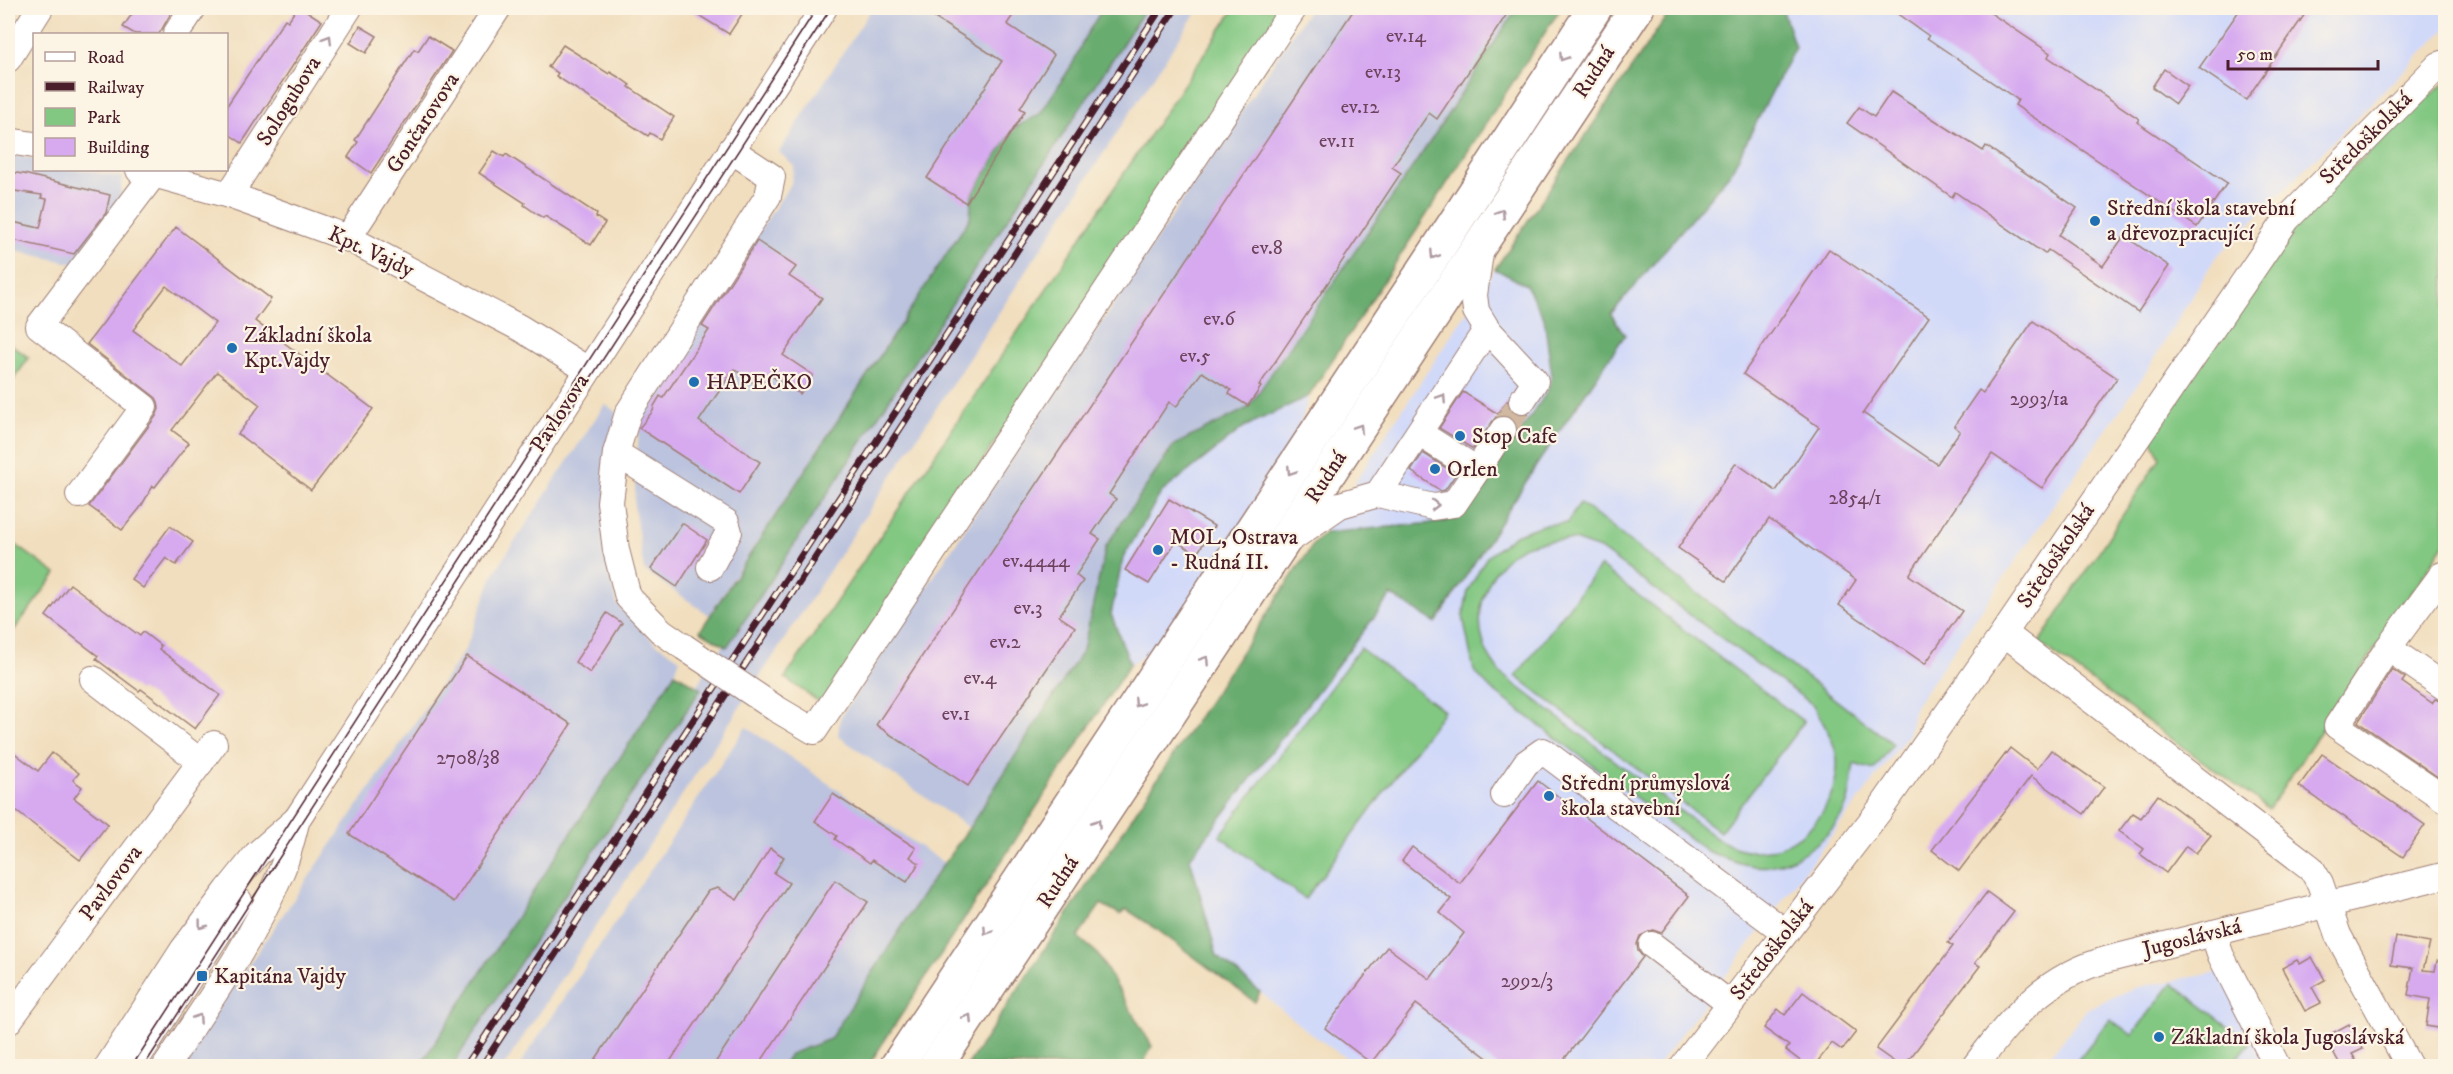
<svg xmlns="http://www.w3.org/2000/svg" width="2453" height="1074" font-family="'IM FELL DW Pica',serif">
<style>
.built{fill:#d1d9f9}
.industrial{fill:#bbc3de}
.green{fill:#82c782;stroke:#667356;stroke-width:1.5;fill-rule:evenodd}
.forest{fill:#69ac70;stroke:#5a664e;stroke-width:1.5}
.building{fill:#d7aaf0;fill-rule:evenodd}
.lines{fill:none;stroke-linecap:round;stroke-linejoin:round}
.minor-tunnel{stroke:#d0b8a1;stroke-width:26;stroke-dasharray:26 13;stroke-linecap:butt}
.minor-casing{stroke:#9e7e74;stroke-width:28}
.highway-casing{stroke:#9e7e74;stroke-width:36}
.minor{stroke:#fff;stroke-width:26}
.highway{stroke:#fff;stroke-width:33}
.tram{stroke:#4a1f2b;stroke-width:1.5}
.rail-casing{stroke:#4a1f2b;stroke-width:7}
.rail{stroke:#fcf5e5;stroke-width:4.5;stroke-dasharray:14;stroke-linecap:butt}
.minor-bridge-casing{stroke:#9e7e74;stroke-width:28;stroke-linecap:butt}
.minor-bridge{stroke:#fff;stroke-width:26}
.oneway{stroke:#ae9aa0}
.poi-dot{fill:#1f6fb2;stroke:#fcf5e5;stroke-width:2}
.labels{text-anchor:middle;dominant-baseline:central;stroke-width:4.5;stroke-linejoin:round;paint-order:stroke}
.number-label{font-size:20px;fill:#6d425c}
.street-label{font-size:22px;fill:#4a1f2b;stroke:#fcf5e5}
.poi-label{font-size:22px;fill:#4a1f2b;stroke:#fcf5e5;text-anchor:start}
</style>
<rect width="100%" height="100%" fill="#fcf5e5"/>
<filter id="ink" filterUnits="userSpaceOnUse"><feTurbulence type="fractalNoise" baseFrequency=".0167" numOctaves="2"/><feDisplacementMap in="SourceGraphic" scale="12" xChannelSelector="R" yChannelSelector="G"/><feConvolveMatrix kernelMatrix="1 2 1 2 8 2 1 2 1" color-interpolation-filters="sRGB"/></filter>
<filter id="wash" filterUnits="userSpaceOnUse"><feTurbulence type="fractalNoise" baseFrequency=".008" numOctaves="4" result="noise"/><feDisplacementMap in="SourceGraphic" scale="24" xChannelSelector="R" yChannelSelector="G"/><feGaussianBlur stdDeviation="1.35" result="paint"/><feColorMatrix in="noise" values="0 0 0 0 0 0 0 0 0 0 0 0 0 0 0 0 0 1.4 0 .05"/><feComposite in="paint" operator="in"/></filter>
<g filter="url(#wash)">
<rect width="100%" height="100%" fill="#f1debe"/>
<!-- built -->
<g class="built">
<path d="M1782 8H2445V30L2215 258 2149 368 1915 706 1908 735 1657 1066H1357L1302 1027 1217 956 1190 858 1391 595 1437 623 1538 463 1625 335 1611 314 1731 172 1795 48Z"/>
<path d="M1495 269 1526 285 1544 318 1552 376 1547 392 1467 511 1457 517 1444 522 1324 533 1340 505Z"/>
<path d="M1309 396 1291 453 1167 642 1130 664 1111 614 1123 558 1161 493 1244 427Z"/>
<path d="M2221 972 2267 1066H2042L2088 1008 2137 987Z"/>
</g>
<!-- industrial -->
<g class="industrial">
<path d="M872 8H1103L1085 37 1072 65 1040 114 1014 128 972 194 970 218 709 615 644 570 634 506 639 428 633 418 791 184 794 166 779 152Z"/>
<path d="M1141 8H1199L504 1066H447Z"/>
<path d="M1310 8H1517L1431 140 1248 408 1173 445 1106 546 1083 649 969 828 838 736 840 718Z"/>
<path d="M8 154 34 159V170H84L122 177 121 193 96 260 75 264 8 249Z"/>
<path d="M605 404 616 412 608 564 617 604 654 642 680 659 675 673 420 1066H179L465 650 494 573Z"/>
<path d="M746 727 944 863 830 1039 790 1054 782 1066H519Z"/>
</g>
<!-- green -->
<g class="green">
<path d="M1235 8H1282L822 704 785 678Z"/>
<path d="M2445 82V543L2269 809 2039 643 2160 458 2150 436 2296 220Z"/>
<path d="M8 342 29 358 8 387Z"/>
<path d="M1580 503 1893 744 1874 770 1854 764C1852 776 1851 789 1848 801 1837 833 1803 860 1769 866 1750 869 1724 858 1707 851L1491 689 1474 671 1469 647 1463 616 1468 591 1486 558 1515 535 1542 525 1567 523ZM1574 540 1600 549 1813 705C1822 722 1838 744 1837 765 1837 813 1789 864 1738 848 1730 846 1723 841 1716 838L1500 673C1496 666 1489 658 1486 650 1472 614 1485 573 1516 551 1531 540 1556 541 1574 540Z"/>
<path d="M8 539 56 574 8 638Z"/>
<path d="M1600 566 1804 722 1720 832 1516 676Z"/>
<path d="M1360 648 1444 711 1305 899 1220 836Z"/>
<path d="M2172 983 2250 1043 2231 1066H2073L2110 1019 2132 1035Z"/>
</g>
<!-- forest -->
<g class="forest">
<path d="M1103 8H1146L727 647 700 631 970 218 972 194 1014 128 1040 114 1072 65 1085 37Z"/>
<path d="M1517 8H1561L1309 396 1244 427 1161 493 1123 558 1111 614 1130 664 868 1066H782L790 1054 830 1039 930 883 969 828 1083 650 1106 546 1174 445 1248 408 1431 140Z"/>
<path d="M1672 8H1782L1795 47 1731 172 1611 314 1625 335 1538 463 1436 623 1391 595 1190 858 1217 956 1260 992 1255 1002 1155 928 1126 909 1120 914 1101 904 1078 937 1097 953 1152 1046 1142 1066H967L1314 543 1324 533 1444 522 1457 517 1467 510 1547 392 1552 376 1544 318 1526 285 1495 269Z"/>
<path d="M675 673 701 689 452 1066H420Z"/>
</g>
<g id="blocks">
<!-- building -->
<g class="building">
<path d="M136 8H174L159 34H135L123 27Z"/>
<path d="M297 8H302L322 21 242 143 226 132V107L285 19 288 21Z"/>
<path d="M687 8H746L729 34Z"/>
<path d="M919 8H1018L1007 24 1054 55 1020 108 1025 111 966 203 927 178 1002 61Z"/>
<path d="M1355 8H1511L1437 119 1429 113 1392 167 1401 173 1259 386 1261 387 1248 406 1229 394 1231 390 1202 372 1176 407 1169 402 1109 494 1116 499 1092 534 1100 539 1076 575 1083 581 1059 616 1075 627 968 786 876 725Z"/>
<path d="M1889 8H1983L2050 53 2048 57 2139 119 2137 122 2227 183 2197 227 2015 105 2018 100 1927 38 1929 36Z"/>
<path d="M2241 8H2309L2246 100 2199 68Z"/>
<path d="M360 26 377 36 366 53 350 43Z"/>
<path d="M428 36 452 51 371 173 348 157 358 142 355 140 414 49 418 51Z"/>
<path d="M563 45 609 74 610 72 620 78 630 85 629 87 674 117 660 139 650 133 648 136 556 76 558 73 548 67Z"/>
<path d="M2164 69 2188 86 2175 104 2152 87Z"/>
<path d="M1891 92 1983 151 1986 146 2077 208 2059 235 2103 266 2124 236 2169 266 2138 312 2048 250 2045 254 1955 192 1952 197 1847 123 1859 107 1874 117Z"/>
<path d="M494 151 504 157 506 154 597 214 596 217 605 223 591 245 545 216 543 218 524 205 525 203 479 173Z"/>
<path d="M8 172 24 174 110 195 106 213 74 254 8 239V221L40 228 47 199 41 198 42 195 8 190Z"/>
<path d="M176 227 271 299 255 321 373 409 311 490 238 434 260 405 217 372 172 430 189 443 155 487 153 486 140 508 122 530 89 506 156 416 159 409 158 402 156 398 87 344ZM166 286 215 323 182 366 133 330Z"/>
<path d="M757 241 796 267 789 276 822 298 783 355 813 375 800 394 770 375 761 388 734 369 699 421 760 462 739 494 639 428 653 411 654 406 660 396 663 398 709 330 702 326Z"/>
<path d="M1829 249 1929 317 1863 413 1937 464 1960 431 1954 426 1979 390 1983 393 2033 321 2117 378 2042 488 1992 454 1909 575 1962 611 1925 664 1839 605 1856 580 1769 519 1726 581 1678 548 1736 463 1776 491 1819 427 1743 374Z"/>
<path d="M1463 392 1498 414 1507 401 1513 413 1521 416 1527 415 1518 429 1516 423 1511 417 1503 415 1496 417 1473 449 1439 428Z"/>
<path d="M1423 453 1456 474 1445 490 1441 491 1411 471Z"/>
<path d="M1169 499 1214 526 1197 554 1176 541 1149 584 1125 570Z"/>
<path d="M682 523 707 540 677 587 651 569Z"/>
<path d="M170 526 193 542 176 565 166 558 143 588 131 579Z"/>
<path d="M70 584 140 636 143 632 161 646 159 649 220 695 195 729 141 689 139 691 96 659 98 656 46 616Z"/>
<path d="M607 613 622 623 590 673 575 662Z"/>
<path d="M467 656 571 724 454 902 349 834Z"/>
<path d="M2392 669 2405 678 2402 682 2432 703 2435 699 2445 703V782L2358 722Z"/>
<path d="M8 748 38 771 52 753 79 773 73 780 82 787 74 798 108 824 80 860 8 805Z"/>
<path d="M2010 748 2037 769 2051 750 2104 787 2084 814 2031 776 1959 871 1932 850Z"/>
<path d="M2322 754 2425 825 2403 857 2299 786Z"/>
<path d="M1538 781 1689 896 1661 933 1653 930 1640 936 1637 944 1638 951 1643 957 1559 1066H1498L1416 1004 1371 1063 1325 1028 1387 947 1430 979 1464 933 1440 913 1451 899 1402 861 1412 847 1460 883Z"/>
<path d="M833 794 916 848 910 857 919 863 907 882 872 860 870 863 835 839 837 836 815 821Z"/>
<path d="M2158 795 2211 835 2196 853 2186 846 2166 873 2140 854 2144 849 2119 831 2133 813 2141 818Z"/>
<path d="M770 848 784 857 774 873 789 883 667 1066H591L708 891 718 888 737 900Z"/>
<path d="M835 880 868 902 758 1066H713Z"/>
<path d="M1987 892 2014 912 1975 963 1980 966 1904 1066H1900L1876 1049 1953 946 1948 943Z"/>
<path d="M2396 937 2430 943 2423 970 2435 971 2437 961 2445 962V1029L2426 1026 2430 999 2408 995 2413 968 2391 965Z"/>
<path d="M2312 957 2325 980 2312 987 2321 1003 2305 1011 2282 968 2297 960 2300 964Z"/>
<path d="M1803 992 1856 1032 1842 1050 1832 1043 1814 1066H1807L1786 1050 1789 1046 1764 1028 1778 1009 1785 1015Z"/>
<path d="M2349 1024 2363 1049 2352 1054 2356 1060 2341 1066 2325 1037Z"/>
</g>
</g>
</g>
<g filter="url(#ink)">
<use href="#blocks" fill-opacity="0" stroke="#9e7e74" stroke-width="1.5"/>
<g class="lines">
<!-- minor-tunnel -->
<path class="minor-tunnel" d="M1503 430 1522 401"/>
<defs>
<g id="minor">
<path d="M176 34 193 8"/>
<path d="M8 59 40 8"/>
<path d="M8 141 34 145"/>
<path d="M139 170 229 195 348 238 520 328 588 370"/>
<path d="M229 195 349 8"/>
<path d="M348 238 498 8"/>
<path d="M1487 329 1535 381 1522 401"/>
<path d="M616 453 726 522 729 532 710 567"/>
<path d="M1477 470 1503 430"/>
<path d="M1378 494 1433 507 1454 504 1477 470 1419 433"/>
<path d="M79 495 144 407 39 326 154 174"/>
<path d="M1289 540 1340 505 1378 494 1487 329 1476 311 1474 295 1481 246"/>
<path d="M2446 574 2442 575 2388 648 2337 726 2446 800"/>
<path d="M2004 633 2311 868 2320 883 2338 935 2409 1066"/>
<path d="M684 647 661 631 628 597 616 550 610 502 616 453 628 413 768 196 772 177 731 150"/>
<path d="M2388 648 2446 688"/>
<path d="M93 679 201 762"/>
<path d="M775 708 814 731 1294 8"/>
<path d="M1504 795 1526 763 1543 751 1785 932"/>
<path d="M2213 933 2221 956 2277 1066"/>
<path d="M1652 945 1730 1004"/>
<path d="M8 1022 214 744"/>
<path d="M108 1066 183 950 228 890 257 854 297 819"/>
<path d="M132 1066 239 901"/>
<path d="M166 1066C207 1004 252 942 281 872 288 856 292 837 297 819L824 8"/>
<path d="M1683 1066 1879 811 2004 633 2287 219 2439 65 2446 63"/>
<path d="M1975 1066C2013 1016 2045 976 2109 959L2446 875"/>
</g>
<g id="highway">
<path d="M897 1066 1430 261 1595 8"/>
<path d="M936 1066 1637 8"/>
</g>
</defs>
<!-- minor casing -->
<use href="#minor" class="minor-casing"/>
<!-- highway casing -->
<use href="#highway" class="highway-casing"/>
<!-- minor -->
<use href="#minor" class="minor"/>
<!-- highway -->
<use href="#highway" class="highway"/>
<!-- tram -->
<g class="tram">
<path d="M132 1066 817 8"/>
<path d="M144 1066 831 8"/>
</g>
<defs>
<g id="rail">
<path d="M466 1066 1161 8"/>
<path d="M482 1066 1176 8"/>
</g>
</defs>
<!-- rail casing -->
<use href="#rail" class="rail-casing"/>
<!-- rail -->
<use href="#rail" class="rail"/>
<defs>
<path id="minor-bridge" d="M684 647 775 708"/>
</defs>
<!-- minor-bridge casing -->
<use href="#minor-bridge" class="minor-bridge-casing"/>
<!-- minor-bridge -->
<use href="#minor-bridge" class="minor-bridge"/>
</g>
<!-- one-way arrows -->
<defs><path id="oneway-chevron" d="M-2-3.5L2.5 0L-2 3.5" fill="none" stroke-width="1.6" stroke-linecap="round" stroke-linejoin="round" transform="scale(1.5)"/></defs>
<g class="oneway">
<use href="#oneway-chevron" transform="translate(328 39) rotate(-58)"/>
<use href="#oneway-chevron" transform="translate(1563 57) rotate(123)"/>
<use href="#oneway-chevron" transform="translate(1501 213) rotate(-57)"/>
<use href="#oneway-chevron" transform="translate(1434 255) rotate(123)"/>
<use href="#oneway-chevron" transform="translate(1442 398) rotate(-57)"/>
<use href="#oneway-chevron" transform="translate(1359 428) rotate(-57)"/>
<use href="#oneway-chevron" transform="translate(1291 471) rotate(123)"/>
<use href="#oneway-chevron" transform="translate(1435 505) rotate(1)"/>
<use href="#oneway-chevron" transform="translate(1205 660) rotate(-56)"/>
<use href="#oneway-chevron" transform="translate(1138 703) rotate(123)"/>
<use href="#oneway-chevron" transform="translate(1097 823) rotate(-56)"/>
<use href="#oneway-chevron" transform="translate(202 925) rotate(127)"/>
<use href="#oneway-chevron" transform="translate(987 931) rotate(123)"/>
<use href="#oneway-chevron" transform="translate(198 1018) rotate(-56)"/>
<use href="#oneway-chevron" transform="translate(968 1018) rotate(-57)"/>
</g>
</g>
<!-- markers -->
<g class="poi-dot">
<circle cx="2095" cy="221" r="6"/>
<circle cx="232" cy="348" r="6"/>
<circle cx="694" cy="382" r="6"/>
<circle cx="1460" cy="436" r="6"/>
<circle cx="1435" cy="469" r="6"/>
<circle cx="1158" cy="550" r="6"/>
<circle cx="1549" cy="796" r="6"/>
<rect x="196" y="970" width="12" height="12" rx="3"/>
<circle cx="2159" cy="1037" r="6"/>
</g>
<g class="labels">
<!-- number labels -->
<g class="number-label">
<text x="1406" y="36">ev.14</text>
<text x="1383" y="72">ev.13</text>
<text x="1360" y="107">ev.12</text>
<text x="1337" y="141">ev.11</text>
<text x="1267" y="248">ev.8</text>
<text x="1219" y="319">ev.6</text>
<text x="1195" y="356">ev.5</text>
<text x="2039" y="399">2993/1a</text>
<text x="1855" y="498">2854/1</text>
<text x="1036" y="561">ev.4444</text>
<text x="1028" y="608">ev.3</text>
<text x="1005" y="642">ev.2</text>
<text x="980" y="678">ev.4</text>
<text x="956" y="714">ev.1</text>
<text x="468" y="758">2708/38</text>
<text x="1527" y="981">2992/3</text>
</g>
<!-- street labels -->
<g class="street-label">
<text transform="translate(1594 72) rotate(-57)">Rudná</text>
<text transform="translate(289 101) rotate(-58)">Sologubova</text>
<text transform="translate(423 123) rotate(-57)">Gončarovova</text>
<text transform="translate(2366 138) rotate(-45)">Středoškolská</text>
<text transform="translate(371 252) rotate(25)">Kpt. Vajdy</text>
<text transform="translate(560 413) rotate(-57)">Pavlovova</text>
<text transform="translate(1326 477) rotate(-57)">Rudná</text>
<text transform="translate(2056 556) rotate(-56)">Středoškolská</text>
<text transform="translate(1058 882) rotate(-57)">Rudná</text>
<text transform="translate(111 883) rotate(-53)">Pavlovova</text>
<text transform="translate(2192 938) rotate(-14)">Jugoslávská</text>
<text transform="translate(1772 950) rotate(-52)">Středoškolská</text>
</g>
<!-- poi labels -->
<g class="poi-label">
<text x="2107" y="208">Střední škola stavební<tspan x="2107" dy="25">a dřevozpracující</tspan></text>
<text x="244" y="335">Základní škola<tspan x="244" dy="25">Kpt.Vajdy</tspan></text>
<text x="706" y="382">HAPEČKO</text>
<text x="1472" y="436">Stop Cafe</text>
<text x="1447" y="469">Orlen</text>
<text x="1170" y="537">MOL, Ostrava<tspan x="1170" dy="25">- Rudná II.</tspan></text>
<text x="1561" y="783">Střední průmyslová<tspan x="1561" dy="25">škola stavební</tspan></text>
<text x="214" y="976">Kapitána Vajdy</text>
<text x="2171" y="1037">Základní škola Jugoslávská</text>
</g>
</g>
<!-- margin -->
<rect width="2453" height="1074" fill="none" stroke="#fcf5e5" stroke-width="30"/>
<!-- legend -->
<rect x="33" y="33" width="195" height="138" fill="#fcf5e5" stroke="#b59f9b" stroke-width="1.5"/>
<rect x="45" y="52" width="30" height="9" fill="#ffffff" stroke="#b59f9b" stroke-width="1.5"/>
<text x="87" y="63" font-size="18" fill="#4a1f2b">Road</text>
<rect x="45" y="82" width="30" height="9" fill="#4a1f2b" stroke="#b59f9b" stroke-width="1.5"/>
<text x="87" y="93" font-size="18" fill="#4a1f2b">Railway</text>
<rect x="45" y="108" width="30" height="18" fill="#82c782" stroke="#b59f9b" stroke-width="1.5"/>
<text x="87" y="123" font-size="18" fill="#4a1f2b">Park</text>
<rect x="45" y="138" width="30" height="18" fill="#d7aaf0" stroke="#b59f9b" stroke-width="1.5"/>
<text x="87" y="153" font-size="18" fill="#4a1f2b">Building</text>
<!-- scale -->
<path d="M2228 60v9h150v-9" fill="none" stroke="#4a1f2b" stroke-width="3"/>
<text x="2237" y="60" font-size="18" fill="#4a1f2b" stroke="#fcf5e5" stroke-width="4.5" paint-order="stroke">50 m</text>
</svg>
